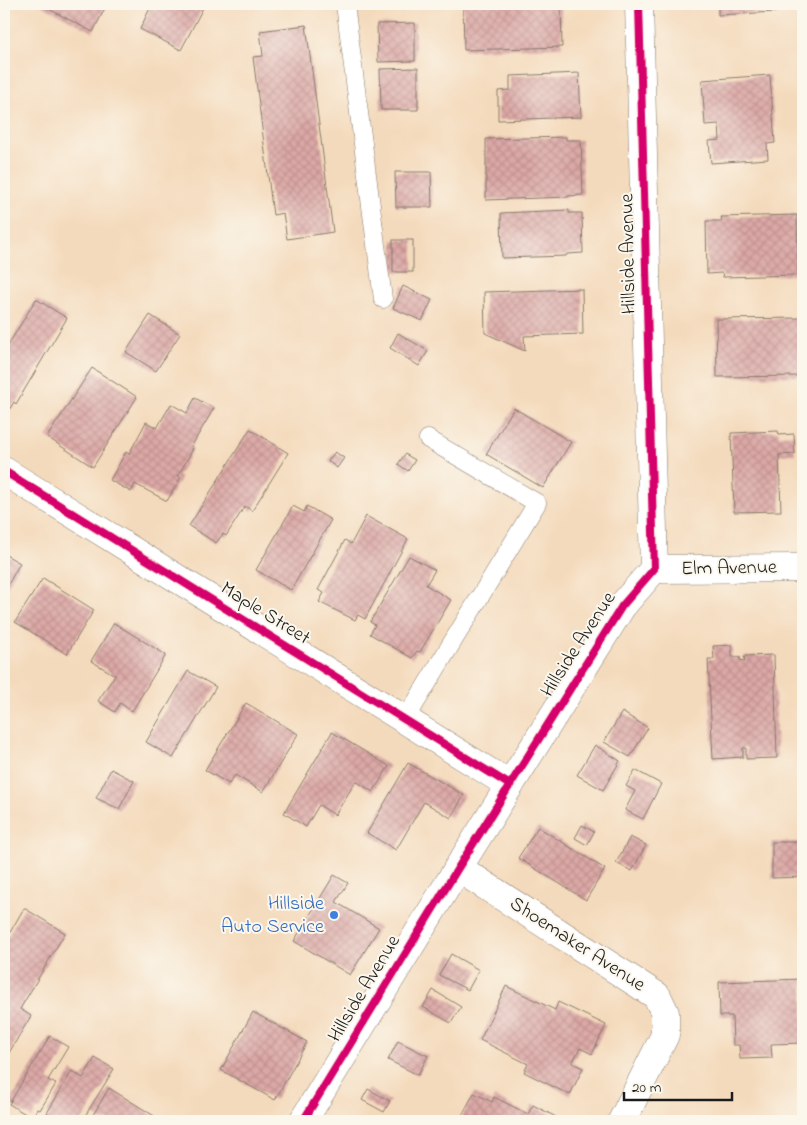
<svg xmlns="http://www.w3.org/2000/svg" width="807" height="1125" font-family="'Indie Flower',sans-serif">
<style>
.building{fill:url(#building-cross-hatch)}
.lines{fill:none;stroke-linecap:round;stroke-linejoin:round}
.service-casing{stroke:#887b6c;stroke-width:19}
.minor-casing{stroke:#887b6c;stroke-width:29}
.service{stroke:#fff;stroke-width:18}
.minor{stroke:#fff;stroke-width:28}
.cycleway-casing{stroke:#fbf7ec;stroke-width:11}
.cycleway{stroke:#d6006c;stroke-width:8}
.shop-dot{fill:#3f7fe0;stroke:#fbf7ec;stroke-width:2}
.labels{text-anchor:middle;dominant-baseline:central;stroke-width:4;stroke-linejoin:round;paint-order:stroke}
.street-label{font-size:20px;fill:#1c1c1c;stroke:#fbf7ec}
.shop-label{font-size:20px;fill:#366cbe;stroke:#fbf7ec;text-anchor:end}
</style>
<defs>
<pattern id="building-cross-hatch" width="8" height="8" patternUnits="userSpaceOnUse" patternTransform="scale(1.25)"><rect width="8" height="8" fill="#dca8a6"/><path d="M0 0l8 8M0 8l8-8" fill="none" stroke="#bc908e"/></pattern>
</defs>
<rect width="100%" height="100%" fill="#fbf7ec"/>
<filter id="ink" filterUnits="userSpaceOnUse"><feTurbulence type="fractalNoise" baseFrequency=".02" numOctaves="2"/><feDisplacementMap in="SourceGraphic" scale="10" xChannelSelector="R" yChannelSelector="G"/><feConvolveMatrix kernelMatrix="1 2 1 2 8 2 1 2 1" color-interpolation-filters="sRGB"/></filter>
<filter id="wash" filterUnits="userSpaceOnUse"><feTurbulence type="fractalNoise" baseFrequency=".0096" numOctaves="4" result="noise"/><feDisplacementMap in="SourceGraphic" scale="20" xChannelSelector="R" yChannelSelector="G"/><feGaussianBlur stdDeviation="1.12" result="paint"/><feColorMatrix in="noise" values="0 0 0 0 0 0 0 0 0 0 0 0 0 0 0 0 0 1.4 0 .05"/><feComposite in="paint" operator="in"/></filter>
<g filter="url(#wash)">
<rect width="100%" height="100%" fill="#f4dabc"/>
<g id="blocks">
<!-- building -->
<g class="building">
<path d="M39 4H107L93 32Z"/>
<path d="M152 4H205L181 50 140 29Z"/>
<rect x="362" y="4" width="35" height="4"/>
<path d="M463 4H561L562 47 464 50Z"/>
<path d="M718 4H776V12L718 15Z"/>
<path d="M415 23V61L378 62 377 24Z"/>
<path d="M306 25 333 232 287 239 283 213 273 215 253 57 263 56 260 31Z"/>
<path d="M418 68V110H381L380 69Z"/>
<path d="M579 73 581 117 498 120V91L510 90V76Z"/>
<path d="M770 75 775 143 767 144 768 159 711 163 709 141 720 140 719 124 705 125 702 80Z"/>
<path d="M566 137V140H581L583 195 568 196V197L486 200V139Z"/>
<path d="M395 172H431L432 207H396Z"/>
<path d="M569 210V213H582L583 253 567 254 566 256 502 258 501 213Z"/>
<path d="M797 215 798 275 723 277 722 273 707 274 706 221H722L721 217Z"/>
<rect x="393" y="240" width="20" height="32"/>
<path d="M403 286 432 300 422 321 393 308Z"/>
<path d="M582 289 583 334 524 336 525 351 485 333 484 292Z"/>
<path d="M36 299 67 318 16 404 14 402 6 415 4 414V352Z"/>
<path d="M150 315 180 334 156 371 126 352Z"/>
<path d="M803 318V376L717 377 716 319Z"/>
<path d="M398 333 428 351 419 366 390 348Z"/>
<path d="M92 368 137 397 93 467 47 437Z"/>
<path d="M195 398 214 408 191 447 193 449 178 476 181 477 167 501 135 484 131 492 110 480 126 452 129 454 146 422 157 428 171 404 187 413Z"/>
<path d="M514 408 571 442 543 488 486 454Z"/>
<path d="M250 429 288 453 252 511 245 506 226 536 223 534 216 543 189 526Z"/>
<path d="M778 431 779 435 794 434 795 454 779 455 781 511 734 512 731 433Z"/>
<path d="M335 452 344 458 337 468 328 461Z"/>
<path d="M405 454 415 460 408 471 398 464Z"/>
<path d="M293 506 304 512 307 506 331 520 291 590 256 570Z"/>
<path d="M366 516 408 539 365 619 358 615 355 620 319 602 324 593 318 590 345 540 351 544Z"/>
<path d="M4 554 20 563 4 592Z"/>
<path d="M409 556 435 570 426 585 451 600 420 652 417 651 412 658 370 634 375 625 370 622Z"/>
<path d="M43 578 94 610 67 654 15 622Z"/>
<path d="M114 623 166 655 132 711 120 703 115 712 98 701 115 675 91 661Z"/>
<path d="M732 645V657H740V660L745 661 744 656 774 655 777 758 746 759V748H743V757L713 759 708 659H714L713 646Z"/>
<path d="M188 671 216 687 173 758 146 742Z"/>
<path d="M246 703 298 734 263 792 235 775 229 784 205 770Z"/>
<path d="M622 712 648 728 630 757 604 742Z"/>
<path d="M332 732 389 766 373 792 356 781 335 815 319 805 306 827 284 813Z"/>
<path d="M595 745 620 761 603 790 577 775Z"/>
<path d="M408 763 464 795 451 818 424 802 396 850 367 833Z"/>
<path d="M111 769 134 781 119 809 96 798Z"/>
<path d="M635 770 661 784 643 819 625 810 635 791 626 786Z"/>
<path d="M582 825 594 832 587 845 575 838Z"/>
<path d="M538 827 605 869 586 900 518 858Z"/>
<path d="M630 837 646 845 632 871 616 863Z"/>
<path d="M772 842H803V877L772 878Z"/>
<path d="M334 875 348 883 336 902 379 928 350 975 294 941Z"/>
<path d="M24 908 65 933 20 1009 31 1016 4 1061V943Z"/>
<path d="M451 954 479 970 468 990 439 975Z"/>
<path d="M803 979V1043L771 1044 772 1058 740 1059 739 1045H733L732 1016H720L719 982Z"/>
<path d="M506 986 555 1010 558 1002 606 1025 592 1054 580 1048 572 1063 583 1068 570 1095 524 1072 528 1064 480 1040Z"/>
<path d="M433 990 461 1007 451 1023 423 1007Z"/>
<path d="M253 1012 307 1042 275 1100 221 1070Z"/>
<path d="M50 1036 68 1047 48 1080 56 1084 40 1110 37 1109 32 1118 9 1104Z"/>
<path d="M398 1041 428 1056 418 1075 388 1060Z"/>
<path d="M95 1058 114 1069 82 1121H46L50 1114 47 1113 72 1071 83 1078Z"/>
<path d="M109 1088 156 1117 153 1121H103L93 1115Z"/>
<path d="M368 1089 390 1101 384 1112 362 1100Z"/>
<path d="M474 1093 492 1102 494 1097 528 1114 533 1105 556 1117 553 1121H459Z"/>
</g>
</g>
</g>
<g filter="url(#ink)">
<use href="#blocks" fill-opacity="0" stroke="#887b6c" stroke-width="1"/>
<g class="lines">
<defs>
<g id="service">
<path d="M345 4 383 299"/>
<path d="M405 720 537 503 428 439"/>
</g>
<g id="minor">
<path d="M4 471 510 785"/>
<path d="M654 569 803 568"/>
<path d="M458 868 657 996 665 1013V1035L622 1121"/>
<path d="M303 1121 458 868 622 606 654 569 639 4"/>
</g>
</defs>
<!-- service casing -->
<use href="#service" class="service-casing"/>
<!-- minor casing -->
<use href="#minor" class="minor-casing"/>
<!-- service -->
<use href="#service" class="service"/>
<!-- minor -->
<use href="#minor" class="minor"/>
<defs>
<g id="cycleway">
<path d="M4 471 510 785"/>
<path d="M303 1121 458 868 622 606 654 569 639 4"/>
</g>
</defs>
<!-- cycleway casing -->
<use href="#cycleway" class="cycleway-casing"/>
<!-- cycleway -->
<use href="#cycleway" class="cycleway"/>
</g>
</g>
<!-- markers -->
<circle class="shop-dot" cx="334" cy="915" r="5"/>
<g class="labels">
<!-- street labels -->
<g class="street-label">
<text transform="translate(629 254) rotate(-91)">Hillside Avenue</text>
<text transform="translate(729 569) rotate(-1)">Elm Avenue</text>
<text transform="translate(265 614) rotate(32)">Maple Street</text>
<text transform="translate(579 645) rotate(-57)">Hillside Avenue</text>
<text transform="translate(577 945) rotate(33)">Shoemaker Avenue</text>
<text transform="translate(365 989) rotate(-59)">Hillside Avenue</text>
</g>
<!-- shop labels -->
<g class="shop-label">
<text x="324" y="904">Hillside<tspan x="324" dy="23">Auto Service</tspan></text>
</g>
</g>
<!-- margin -->
<rect width="807" height="1125" fill="none" stroke="#fbf7ec" stroke-width="20"/>
<!-- scale -->
<path d="M624 1092v8h108v-8" fill="none" stroke="#1c1c1c" stroke-width="2.5"/>
<text x="632" y="1092" font-size="15" fill="#1c1c1c" stroke="#fbf7ec" stroke-width="4" paint-order="stroke">20 m</text>
</svg>
